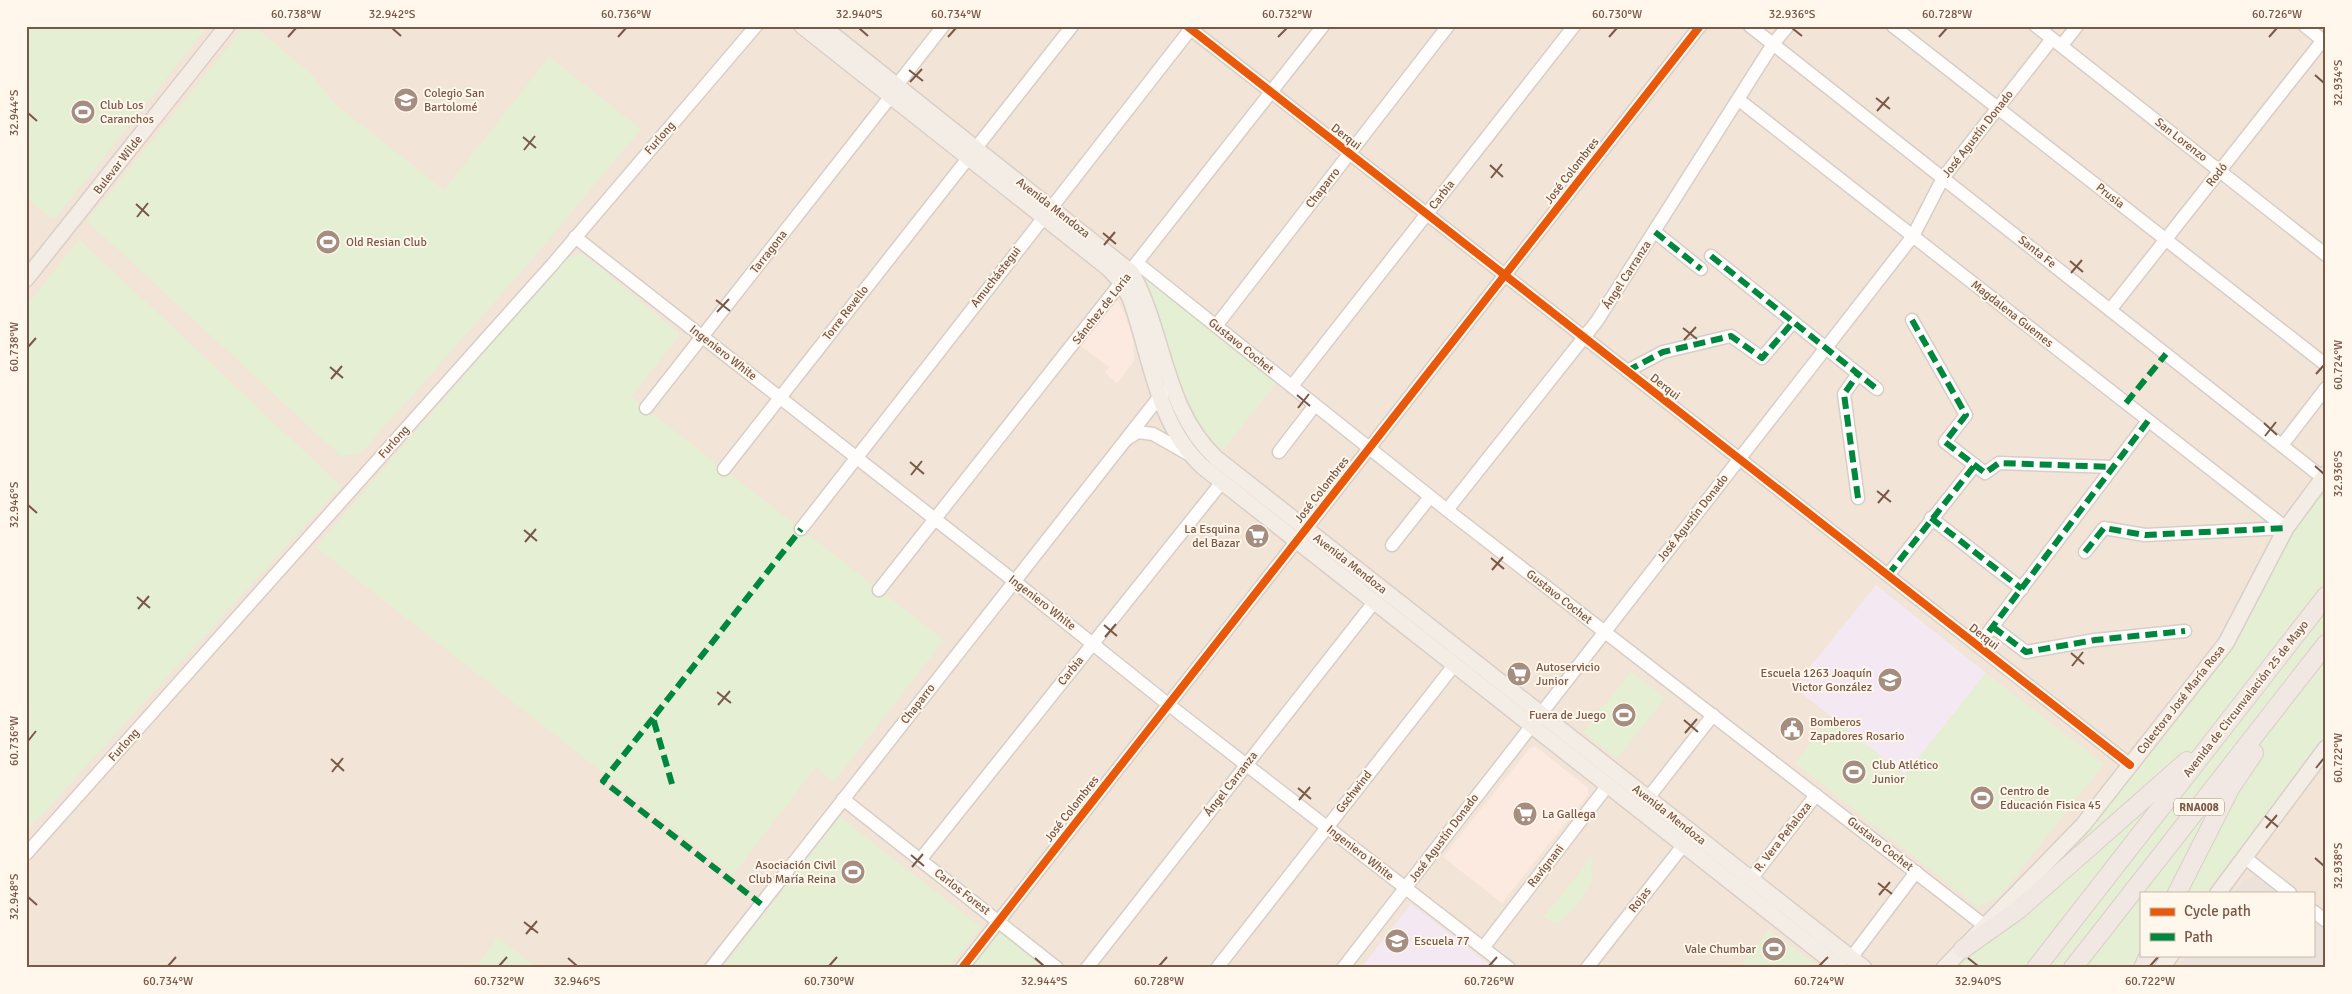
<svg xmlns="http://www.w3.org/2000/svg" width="2352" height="994" font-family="Signika,sans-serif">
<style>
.residential{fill:#f2e5d7;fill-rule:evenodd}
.commercial{fill:#fce9e0}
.industrial{fill:#ebe2db}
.education{fill:#f4e9f3}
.green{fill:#e4efd3}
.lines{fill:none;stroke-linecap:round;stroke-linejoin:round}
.minor-casing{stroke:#d6cec7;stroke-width:15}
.major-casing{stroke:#dacfc8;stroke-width:18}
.highway-casing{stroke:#dacfc8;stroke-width:20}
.minor{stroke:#fefdfc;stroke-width:12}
.major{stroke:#f3ede5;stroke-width:15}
.highway{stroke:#f2e8e3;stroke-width:18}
.quiet{stroke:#00873e;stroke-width:6;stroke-dasharray:12 6;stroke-linecap:butt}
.cycleway-casing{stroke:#fff7ec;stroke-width:11}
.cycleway{stroke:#e8590c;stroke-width:8}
.ticks{fill:none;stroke:#795847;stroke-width:2}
.labels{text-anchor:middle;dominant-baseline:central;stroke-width:4;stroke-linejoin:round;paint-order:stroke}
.shield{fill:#fff7ec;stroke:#a18878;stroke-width:1}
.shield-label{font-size:11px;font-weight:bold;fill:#795847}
.poi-label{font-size:12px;fill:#795847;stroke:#fff7ec;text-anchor:start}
.street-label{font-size:12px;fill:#795847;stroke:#fff7ec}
.neatline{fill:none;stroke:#795847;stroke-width:2}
.ticks-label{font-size:12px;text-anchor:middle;fill:#795847}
</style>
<rect width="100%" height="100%" fill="#f8f2ea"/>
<!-- residential -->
<path class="residential" d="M26 26H2326V968H26ZM2141 893H2313V955H2141Z"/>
<!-- commercial -->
<g class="commercial">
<path d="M1117 299 1125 315 1133 340 1134 361 1117 383 1105 373 1109 367 1081 346Z"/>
<path d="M1535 746 1588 788V795L1502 903 1443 857 1529 749Z"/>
</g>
<!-- industrial -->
<g class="industrial">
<path d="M2255 876 2277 893H2234L2244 880Z"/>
<path d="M2313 921 2326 931V968H2177L2187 955H2313Z"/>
</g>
<!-- education -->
<g class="education">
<path d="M1876 585 1986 673 1905 775 1794 687Z"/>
<path d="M1411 904 1458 940 1493 968H1361Z"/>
</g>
<!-- green -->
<g class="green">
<path d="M26 26H208L54 220 26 198Z"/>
<path d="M245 26H254L309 72 336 105 444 190 549 57 641 129 529 263 361 453 341 456 87 221Z"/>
<path d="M79 239 341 486 26 832V306Z"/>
<path d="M582 253 680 334 631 397 944 640 834 782 816 767 733 875 316 547 566 258Z"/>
<path d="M1137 263 1281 378 1216 458 1170 383Z"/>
<path d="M2326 474V748L2218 893H2141V955H2171L2162 968H1944L2083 825 2226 643Z"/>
<path d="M1631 671 1665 698 1617 759 1583 732Z"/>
<path d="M1986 673 2104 764 2000 896 1978 907 1795 763 1831 717 1905 775Z"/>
<path d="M840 817 981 927 948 968H722Z"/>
<path d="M1593 855 1591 866 1592 883C1582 897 1572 916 1557 923L1543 918Z"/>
<path d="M1769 930 1821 968H1739Z"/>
<path d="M1003 932 1047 968H968L995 933Z"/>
<path d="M498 937 537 968H475Z"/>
</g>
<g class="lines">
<defs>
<g id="minor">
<path d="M1187 26 2130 765"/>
<path d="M1750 26 2323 478"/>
<path d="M1893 26 2326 365"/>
<path d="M2036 26 2326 255"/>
<path d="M2305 26 2326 43"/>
<path d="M2062 45 2077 26"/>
<path d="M897 85 943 26"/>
<path d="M1739 100 2286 528"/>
<path d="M976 148 1072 26"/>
<path d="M1655 232 1701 269"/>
<path d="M575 237 1014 581 1169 705 1509 968"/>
<path d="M1711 256 1877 389"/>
<path d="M1137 263 1447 510 1985 926"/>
<path d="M2110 310 2323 40"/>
<path d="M1912 320 1966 415 1945 442 1985 473 1999 463 2113 467"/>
<path d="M1216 326 1448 26"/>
<path d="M1627 371 1663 352 1731 336 1762 358 1793 322"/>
<path d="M1292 386 1574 26"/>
<path d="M646 408 891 96"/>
<path d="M1127 439 1138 432 1153 434 1190 455"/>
<path d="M2282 445 2326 388"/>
<path d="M1279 452 1315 405"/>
<path d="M724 469 969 157"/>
<path d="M1858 498 1844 394 1858 374"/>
<path d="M1447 510 1597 321 1773 44 1788 26"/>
<path d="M1931 518 2022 589"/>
<path d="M801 529 1193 26"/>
<path d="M1392 545 1430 497"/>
<path d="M2085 552 2104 528 2145 535 2286 528"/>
<path d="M1888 575 1975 465"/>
<path d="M879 590 1323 26"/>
<path d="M1993 627 2026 652 2095 640 2185 631"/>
<path d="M1978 646 2148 421"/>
<path d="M1648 798 1713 715"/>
<path d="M843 799 1057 968"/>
<path d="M26 854 552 265 756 26"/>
<path d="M2244 857 2290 893"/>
<path d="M920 860 1222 482"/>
<path d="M1751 879 1816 795"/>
<path d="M2313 911 2326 921"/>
<path d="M1483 948 1608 785"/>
<path d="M1851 958 1916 872"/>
<path d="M711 968 1164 391"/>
<path d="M962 968 1700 26"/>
<path d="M1087 968 1375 601"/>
<path d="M1217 968 1455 664"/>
<path d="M1343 968 1913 236 1943 178 2052 39"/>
<path d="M1587 968 1689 838"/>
</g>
<g id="major">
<path d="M802 26 1108 268 1122 283 1130 298C1151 355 1156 424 1203 467L1840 968"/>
<path d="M822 26 1131 272C1165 332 1163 408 1216 458L1864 968"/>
<path d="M26 279 227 26"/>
<path d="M2218 893 2326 748"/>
<path d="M1944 968 2083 825 2226 643 2286 528 2326 474"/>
<path d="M2162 968 2171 955"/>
</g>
<g id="highway">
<path d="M2177 893 2231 787 2254 753"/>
<path d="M1963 949 2018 910 2187 761"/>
<path d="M2036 968 2326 596"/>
<path d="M2073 968 2326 644"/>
<path d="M2143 968 2149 955"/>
</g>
</defs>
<!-- minor casing -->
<use href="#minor" class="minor-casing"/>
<!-- major casing -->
<use href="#major" class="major-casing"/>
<!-- highway casing -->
<use href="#highway" class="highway-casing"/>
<!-- minor -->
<use href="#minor" class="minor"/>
<!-- major -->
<use href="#major" class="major"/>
<!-- highway -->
<use href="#highway" class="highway"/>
<!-- quiet -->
<g class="quiet">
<path d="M1655 232 1701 269"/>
<path d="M1711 256 1877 389"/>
<path d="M1912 320 1966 415 1945 442 1985 473 1999 463 2113 467"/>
<path d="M1627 371 1663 352 1731 336 1762 358 1793 322"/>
<path d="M2126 403 2166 354"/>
<path d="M1858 498 1844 394 1858 374"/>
<path d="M1931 518 2022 589"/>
<path d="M2085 552 2104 528 2145 535 2286 528"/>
<path d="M1888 575 1975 465"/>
<path d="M1993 627 2026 652 2095 640 2185 631"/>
<path d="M1978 646 2148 421"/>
<path d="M653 718 603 781 761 904"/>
<path d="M672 784 653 718 801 529"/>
</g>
<defs>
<g id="cycleway">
<path d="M1187 26 2130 765"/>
<path d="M962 968 1700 26"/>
</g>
</defs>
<!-- cycleway casing -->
<use href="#cycleway" class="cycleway-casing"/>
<!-- cycleway -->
<use href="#cycleway" class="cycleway"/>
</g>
<!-- ticks -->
<path class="ticks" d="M392 28 401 36M859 28 868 36M1792 28 1802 36M288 37 296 28M618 37 626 28M948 37 956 28M1278 37 1287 28M1609 37 1617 28M1939 37 1947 28M2269 37 2277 28M909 70 923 81M2315 75 2324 83M910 82 922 69M1876 98 1890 109M1877 111 1889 97M28 113 37 121M523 137 536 148M524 150 535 136M1490 165 1503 177M1491 178 1502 164M136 204 149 216M137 217 148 203M1103 233 1116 244M1104 245 1115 232M2070 261 2083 272M2071 273 2082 260M716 300 730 311M717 312 729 299M1683 328 1697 339M1684 340 1696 327M28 347 36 338M330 367 343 378M2316 374 2324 365M331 379 342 366M1297 395 1310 406M1298 408 1309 394M2264 423 2277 435M2265 436 2276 422M910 462 924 474M2315 466 2324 474M911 475 922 461M1877 491 1891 502M1878 503 1889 490M28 505 37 513M524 530 537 541M525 542 536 529M1491 558 1504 569M1492 570 1503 557M137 597 150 608M138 609 149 596M1104 625 1117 636M1105 637 1116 624M2071 653 2084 664M2072 666 2083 652M717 692 731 703M718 705 730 691M1684 720 1698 732M1685 733 1697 719M28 741 36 731M331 759 344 771M2316 768 2324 758M332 772 343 758M1298 788 1311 799M1299 800 1310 787M2265 816 2278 827M2266 828 2277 815M911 855 924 866M2315 858 2324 866M912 867 923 854M1878 883 1892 894M1879 895 1890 882M28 897 37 905M524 922 538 933M526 934 537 921M568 958 577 966M1035 958 1044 966M1968 958 1978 966M168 966 176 957M499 966 507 957M829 966 837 957M1159 966 1167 957M1489 966 1497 957M1819 966 1828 957M2150 966 2158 957"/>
<!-- icons -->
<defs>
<symbol id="school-disc" viewBox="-11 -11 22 22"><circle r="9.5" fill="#a58e80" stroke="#fff7ec"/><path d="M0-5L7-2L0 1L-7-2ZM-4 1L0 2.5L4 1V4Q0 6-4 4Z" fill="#fff"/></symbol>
<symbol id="stadium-disc" viewBox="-11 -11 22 22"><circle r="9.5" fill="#a58e80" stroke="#fff7ec"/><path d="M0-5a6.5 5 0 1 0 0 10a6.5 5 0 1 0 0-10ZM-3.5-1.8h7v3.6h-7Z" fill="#fff"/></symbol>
<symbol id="supermarket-disc" viewBox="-11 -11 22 22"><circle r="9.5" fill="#a58e80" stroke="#fff7ec"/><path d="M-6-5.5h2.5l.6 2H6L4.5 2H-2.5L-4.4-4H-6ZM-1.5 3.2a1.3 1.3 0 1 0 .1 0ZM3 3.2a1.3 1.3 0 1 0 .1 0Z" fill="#fff"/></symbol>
<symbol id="civic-disc" viewBox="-11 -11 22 22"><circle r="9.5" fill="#a58e80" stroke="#fff7ec"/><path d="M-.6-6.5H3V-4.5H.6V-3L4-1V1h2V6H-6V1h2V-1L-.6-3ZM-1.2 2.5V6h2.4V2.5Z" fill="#fff"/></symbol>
</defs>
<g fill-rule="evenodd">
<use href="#school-disc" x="392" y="86" width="28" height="28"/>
<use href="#stadium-disc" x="69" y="98" width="28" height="28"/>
<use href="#stadium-disc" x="314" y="228" width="28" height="28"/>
<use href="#supermarket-disc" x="1243" y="522" width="28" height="28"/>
<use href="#supermarket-disc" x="1505" y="660" width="28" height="28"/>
<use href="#school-disc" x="1876" y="666" width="28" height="28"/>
<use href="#stadium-disc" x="1610" y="701" width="28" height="28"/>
<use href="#civic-disc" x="1778" y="715" width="28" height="28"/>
<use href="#stadium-disc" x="1840" y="758" width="28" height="28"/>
<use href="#stadium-disc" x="1968" y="784" width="28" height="28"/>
<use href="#supermarket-disc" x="1511" y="800" width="28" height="28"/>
<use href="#stadium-disc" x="839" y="858" width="28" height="28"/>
<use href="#school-disc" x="1383" y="927" width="28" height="28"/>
<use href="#stadium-disc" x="1760" y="935" width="28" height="28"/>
</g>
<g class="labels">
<!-- shield labels -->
<rect class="shield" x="2174" y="798.5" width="50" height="17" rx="4"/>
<g class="shield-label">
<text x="2199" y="807">RNA008</text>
</g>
<!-- poi labels -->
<g class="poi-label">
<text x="424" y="93">Colegio San<tspan x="424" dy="14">Bartolomé</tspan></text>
<text x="100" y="105">Club Los<tspan x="100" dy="14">Caranchos</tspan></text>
<text x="346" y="242">Old Resian Club</text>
<text x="1240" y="529" text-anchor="end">La Esquina<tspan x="1240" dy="14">del Bazar</tspan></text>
<text x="1536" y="667">Autoservicio<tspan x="1536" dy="14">Junior</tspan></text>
<text x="1872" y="673" text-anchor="end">Escuela 1263 Joaquín<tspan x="1872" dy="14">Victor González</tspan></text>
<text x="1606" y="715" text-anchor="end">Fuera de Juego</text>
<text x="1810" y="722">Bomberos<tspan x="1810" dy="14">Zapadores Rosario</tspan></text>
<text x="1872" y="765">Club Atlético<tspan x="1872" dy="14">Junior</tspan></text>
<text x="2000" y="791">Centro de<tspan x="2000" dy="14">Educación Fisica 45</tspan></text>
<text x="1542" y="814">La Gallega</text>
<text x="836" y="865" text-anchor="end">Asociación Civil<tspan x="836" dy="14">Club María Reina</tspan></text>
<text x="1414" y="941">Escuela 77</text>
<text x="1756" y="949" text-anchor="end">Vale Chumbar</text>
</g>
<!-- street labels -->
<g class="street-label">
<text transform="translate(1978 134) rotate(-52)">José Agustín Donado</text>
<text transform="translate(1346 137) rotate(38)">Derqui</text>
<text transform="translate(660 138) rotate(-49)">Furlong</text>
<text transform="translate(2181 140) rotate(38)">San Lorenzo</text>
<text transform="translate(118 165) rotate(-52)">Bulevar Wilde</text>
<text transform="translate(1572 171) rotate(-52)">José Colombres</text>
<text transform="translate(2217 175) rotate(-52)">Rodó</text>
<text transform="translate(1323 188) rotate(-52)">Chaparro</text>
<text transform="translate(1442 195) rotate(-52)">Carbia</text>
<text transform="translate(2110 196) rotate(38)">Prusia</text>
<text transform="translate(1053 208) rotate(38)">Avenida Mendoza</text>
<text transform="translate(769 252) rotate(-52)">Tarragona</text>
<text transform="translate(2037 252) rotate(38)">Santa Fe</text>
<text transform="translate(1627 275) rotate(-57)">Ángel Carranza</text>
<text transform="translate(996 277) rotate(-52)">Amuchástegui</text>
<text transform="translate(1102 309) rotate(-52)">Sánchez de Loria</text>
<text transform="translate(846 313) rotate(-52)">Torre Revello</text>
<text transform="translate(2012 314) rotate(38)">Magdalena Guemes</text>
<text transform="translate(1241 346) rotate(39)">Gustavo Cochet</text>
<text transform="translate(723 353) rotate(38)">Ingeniero White</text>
<text transform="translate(1665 387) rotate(38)">Derqui</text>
<text transform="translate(394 442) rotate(-48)">Furlong</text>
<text transform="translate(1322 490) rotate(-52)">José Colombres</text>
<text transform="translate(1693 518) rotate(-52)">José Agustín Donado</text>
<text transform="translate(1350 564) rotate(38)">Avenida Mendoza</text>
<text transform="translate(1559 597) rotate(38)">Gustavo Cochet</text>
<text transform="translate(1042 603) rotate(38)">Ingeniero White</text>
<text transform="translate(1984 637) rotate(38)">Derqui</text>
<text transform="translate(1071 671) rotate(-51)">Carbia</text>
<text transform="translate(2246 699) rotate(-52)">Avenida de Circunvalación 25 de Mayo</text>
<text transform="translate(2181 700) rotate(-52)">Colectora José María Rosa</text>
<text transform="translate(918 704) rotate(-52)">Chaparro</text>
<text transform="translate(124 745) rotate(-48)">Furlong</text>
<text transform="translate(1231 784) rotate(-52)">Ángel Carranza</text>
<text transform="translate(1354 792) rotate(-52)">Gschwind</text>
<text transform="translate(1072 809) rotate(-52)">José Colombres</text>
<text transform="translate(1669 815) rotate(38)">Avenida Mendoza</text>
<text transform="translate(1783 837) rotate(-52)">R. Vera Peñaloza</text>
<text transform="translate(1444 838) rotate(-53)">José Agustín Donado</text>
<text transform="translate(1880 844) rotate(38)">Gustavo Cochet</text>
<text transform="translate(1360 853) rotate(38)">Ingeniero White</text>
<text transform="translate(1546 866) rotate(-52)">Ravignani</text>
<text transform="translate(962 892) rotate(38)">Carlos Forest</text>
<text transform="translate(1640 900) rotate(-52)">Rojas</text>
</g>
</g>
<!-- border -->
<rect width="2352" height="994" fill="none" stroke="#fff7ec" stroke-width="55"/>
<!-- legend -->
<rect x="2140" y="892" width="175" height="65" fill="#fff7ec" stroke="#c9b7aa"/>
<rect x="2150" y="908" width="25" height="8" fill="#e8590c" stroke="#c9b7aa"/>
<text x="2184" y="916" font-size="15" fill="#795847">Cycle path</text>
<rect x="2150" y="933" width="25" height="8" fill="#00873e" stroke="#c9b7aa"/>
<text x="2184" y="942" font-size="15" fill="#795847">Path</text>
<rect x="28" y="28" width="2296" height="938" class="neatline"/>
<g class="ticks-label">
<text x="296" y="18">60.738°W</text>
<text x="392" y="18">32.942°S</text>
<text x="626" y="18">60.736°W</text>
<text x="859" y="18">32.940°S</text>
<text x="956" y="18">60.734°W</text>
<text x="1287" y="18">60.732°W</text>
<text x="1617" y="18">60.730°W</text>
<text x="1792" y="18">32.936°S</text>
<text x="1947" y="18">60.728°W</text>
<text x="2277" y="18">60.726°W</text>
<text transform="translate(2338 83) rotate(-90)" y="4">32.934°S</text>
<text transform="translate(14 113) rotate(-90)" y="4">32.944°S</text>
<text transform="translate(14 347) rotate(-90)" y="4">60.738°W</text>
<text transform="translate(2338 365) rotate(-90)" y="4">60.724°W</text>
<text transform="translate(2338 474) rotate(-90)" y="4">32.936°S</text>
<text transform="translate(14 505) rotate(-90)" y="4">32.946°S</text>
<text transform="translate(14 741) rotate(-90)" y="4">60.736°W</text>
<text transform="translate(2338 758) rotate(-90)" y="4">60.722°W</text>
<text transform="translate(2338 866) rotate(-90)" y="4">32.938°S</text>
<text transform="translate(14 897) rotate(-90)" y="4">32.948°S</text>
<text x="168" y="985">60.734°W</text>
<text x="499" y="985">60.732°W</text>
<text x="577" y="985">32.946°S</text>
<text x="829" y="985">60.730°W</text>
<text x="1044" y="985">32.944°S</text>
<text x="1159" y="985">60.728°W</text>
<text x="1489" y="985">60.726°W</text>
<text x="1819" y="985">60.724°W</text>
<text x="1978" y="985">32.940°S</text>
<text x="2150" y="985">60.722°W</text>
</g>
</svg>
